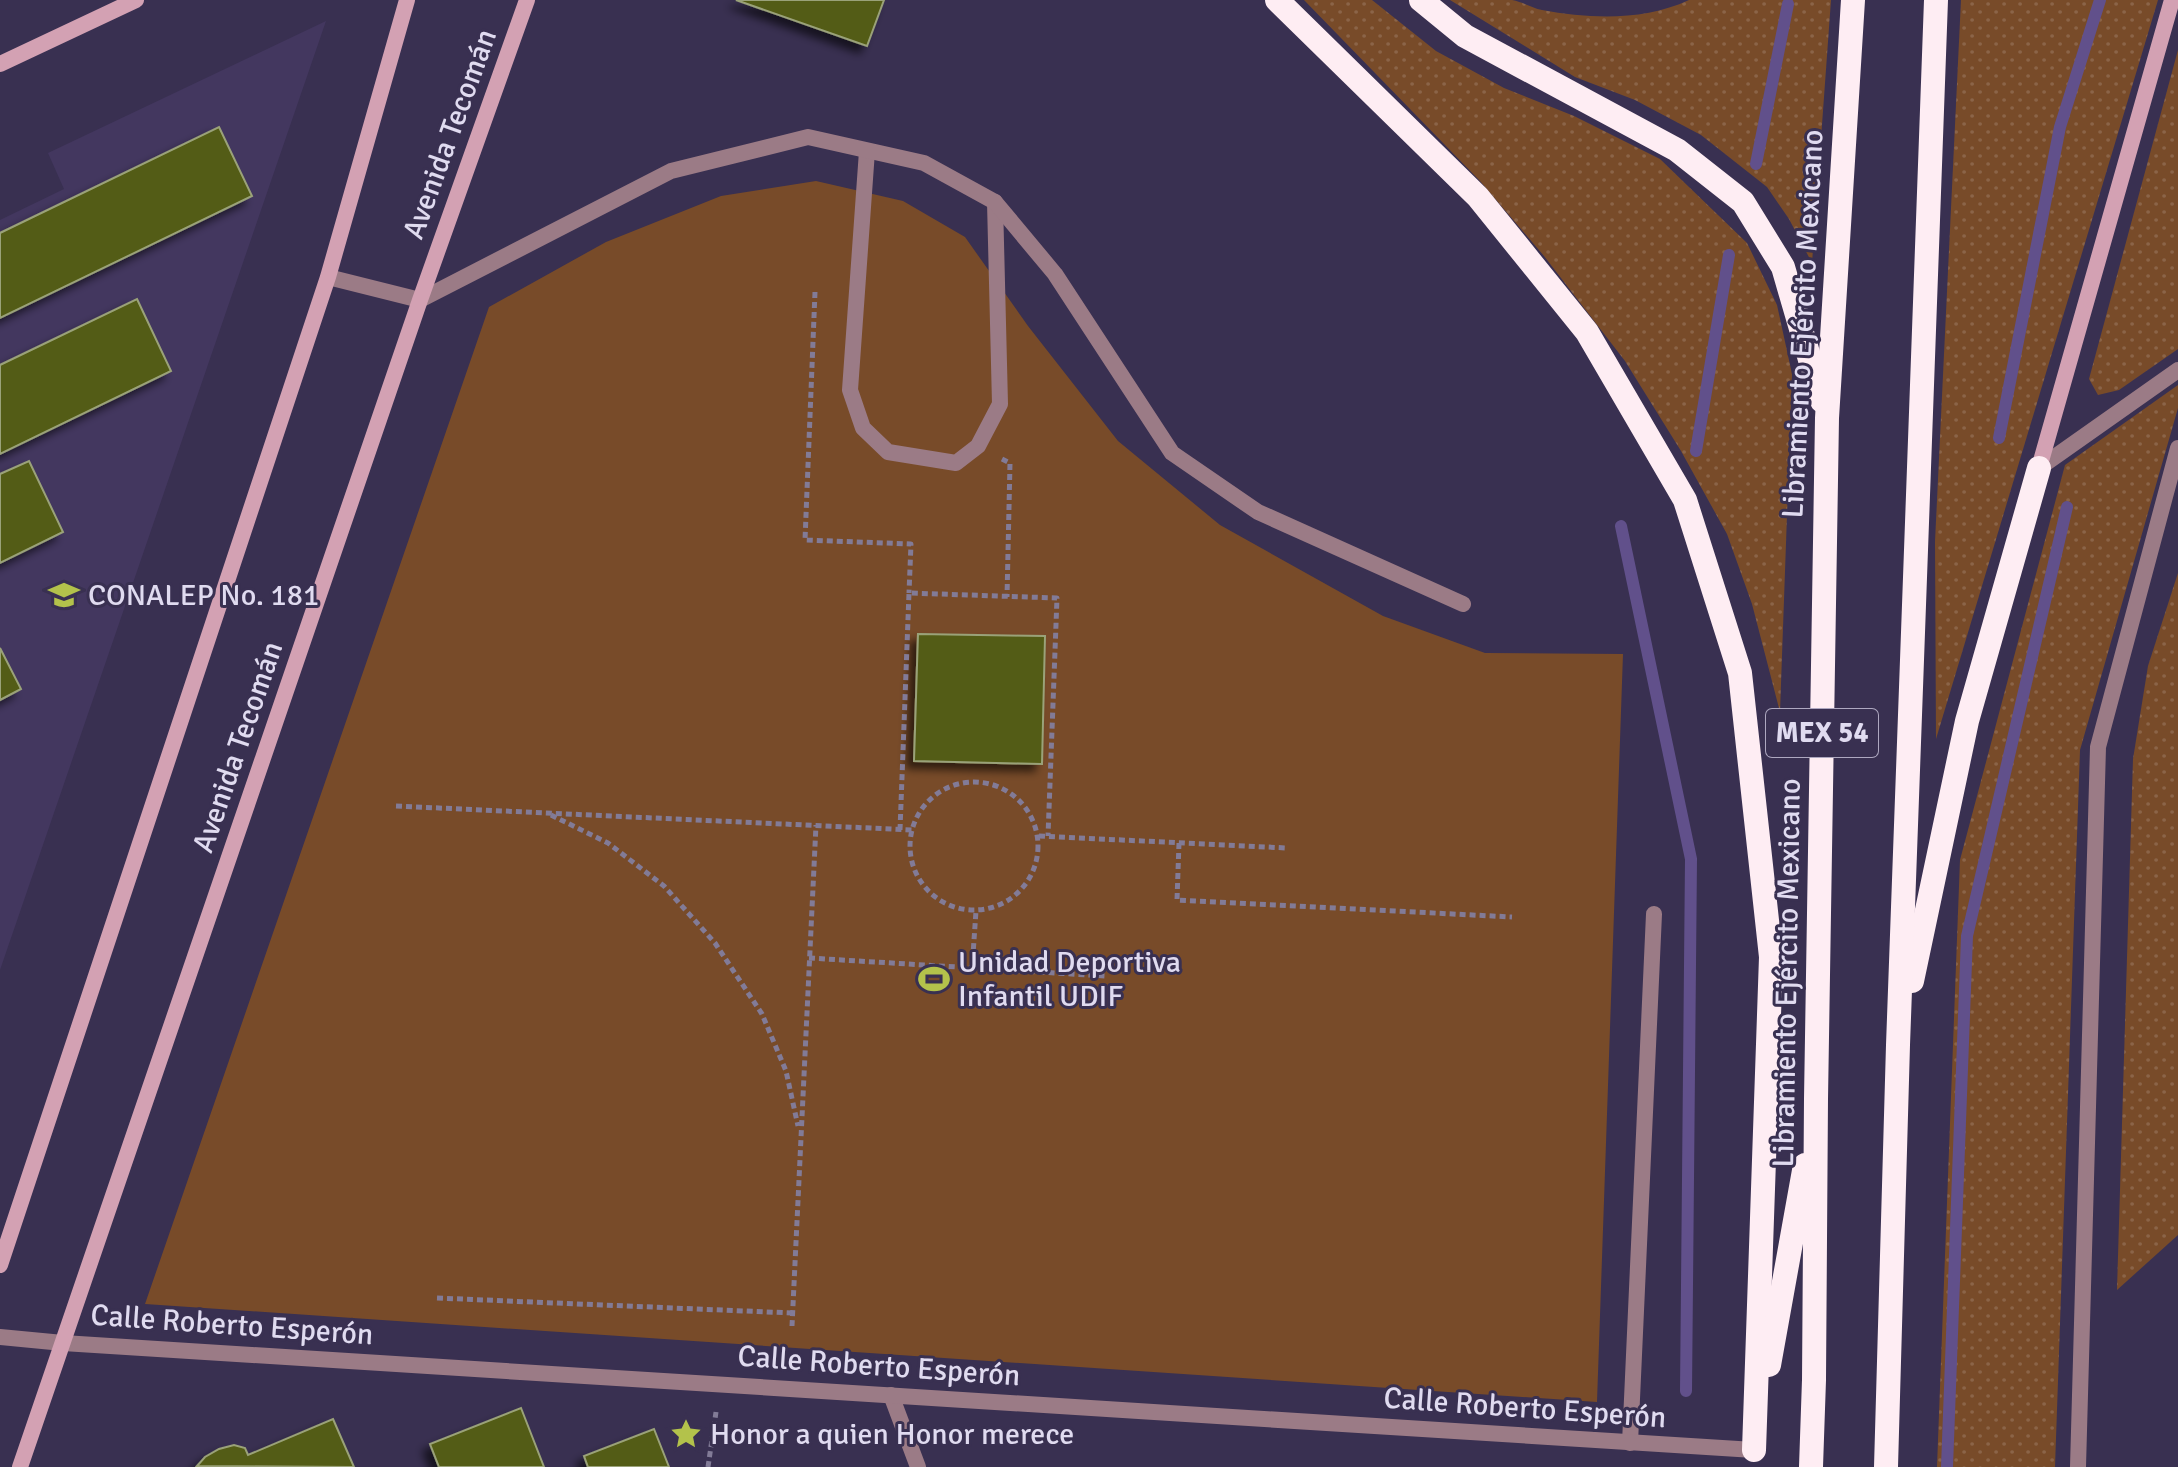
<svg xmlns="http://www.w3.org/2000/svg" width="2178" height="1467" font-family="Signika,sans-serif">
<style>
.built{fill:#43375f}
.grass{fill:url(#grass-dots)}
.garden{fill:#784b29}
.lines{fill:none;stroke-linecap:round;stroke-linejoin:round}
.stream{stroke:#61508b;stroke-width:12}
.building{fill:#535b13;stroke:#9aa279;stroke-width:2;filter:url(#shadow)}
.path{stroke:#827b97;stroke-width:5;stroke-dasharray:6 4;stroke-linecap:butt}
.lane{stroke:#9b7b86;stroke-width:16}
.street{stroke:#9b7b86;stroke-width:16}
.secondary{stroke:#d3a1b3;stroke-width:16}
.highway{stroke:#feedf3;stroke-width:24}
.labels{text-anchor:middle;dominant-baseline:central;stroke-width:6;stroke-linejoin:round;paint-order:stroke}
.shield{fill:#393051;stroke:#aea8c0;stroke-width:2}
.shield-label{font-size:28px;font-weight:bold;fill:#e0dbf0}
.street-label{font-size:30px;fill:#e0dbf0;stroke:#393051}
.poi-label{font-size:30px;fill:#e0dbf0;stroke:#393051;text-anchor:start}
</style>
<defs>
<pattern id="grass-dots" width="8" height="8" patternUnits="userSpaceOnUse" patternTransform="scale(2)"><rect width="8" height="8" fill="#784b29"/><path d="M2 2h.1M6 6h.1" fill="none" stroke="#8b6448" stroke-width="1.8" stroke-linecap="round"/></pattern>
<filter id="shadow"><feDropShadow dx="-7" dy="7" stdDeviation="4" flood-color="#0009"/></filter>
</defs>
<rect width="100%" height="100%" fill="#393051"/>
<!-- built -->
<path class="built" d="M326 21 0 970V220L64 189 48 153Z"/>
<!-- grass -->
<g class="grass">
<path d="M1304 0H1372L1436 51 1504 88 1574 116 1660 159 1747 243 1777 305 1792 374 1780 712 1752 604 1727 534 1681 451 1625 361 1544 256 1480 181Z"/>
<path d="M1450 0C1470 0 1493 0 1512 0 1523 2 1532 8 1542 10 1591 19 1644 21 1689 0H1831L1812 263 1789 219 1767 187 1701 135 1635 100 1575 77Z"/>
<path d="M1961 0H2158L1936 739 1935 542Z"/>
<path d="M2178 50V349L2119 390 2098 395 2089 379Z"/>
<path d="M2178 385V408L2080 750 2055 1467H1937L1960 860 2065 465Z"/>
<path d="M2178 573V1235L2117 1290 2133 759 2148 666Z"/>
</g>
<!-- garden -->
<path class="garden" d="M816 181 903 201 965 237 1028 326 1118 441 1220 525 1383 616 1485 653 1623 654 1597 1402 145 1304 489 307 606 242 721 196Z"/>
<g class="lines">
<!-- stream -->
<g class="stream">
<path d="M1756 164 1788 4"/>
<path d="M1999 438 2060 127 2100 0"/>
<path d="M1696 451 1729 255"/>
<path d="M1621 526 1691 859 1686 1391"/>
<path d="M1947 1467 1967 936 2067 507"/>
</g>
</g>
<!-- building -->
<g class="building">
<path d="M736 0H884L867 46Z"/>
<path d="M219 127 252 196 0 318V233Z"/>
<path d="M137 299 171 371 0 454V365Z"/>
<path d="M29 461 63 532 0 563V474Z"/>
<path d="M918 634 1045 636 1042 764 914 761Z"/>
<path d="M0 648 21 689 0 700Z"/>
<path d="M521 1408 544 1467H439L430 1444Z"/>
<path d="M333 1419 354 1467 197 1466 205 1457 219 1449 234 1445 245 1448 248 1455Z"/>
<path d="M654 1429 669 1467H588L584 1456Z"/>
</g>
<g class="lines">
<!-- path -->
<g class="path">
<path d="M815 292 805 540 911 544 909 593"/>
<path d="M1002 459 1010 463 1007 597"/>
<circle cx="974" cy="846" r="64"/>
<path d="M396 806 912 830"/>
<path d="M551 815 608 843 664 886 715 943 762 1014 786 1071 798 1126"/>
<path d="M900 830 909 593 1057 598 1048 836"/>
<path d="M1039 836 1287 848"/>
<path d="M1179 843 1177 900 1512 917"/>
<path d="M809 958 1105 976"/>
<path d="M972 969 976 911"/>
<path d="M437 1298 792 1313"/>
<path d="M792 1326 816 825"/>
<path d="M708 1467 716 1412"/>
</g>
<!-- lane -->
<g class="lane">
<path d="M867 151 850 390 863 428 888 452 956 463 978 446 1000 404 995 202"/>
<path d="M891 1395 918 1467"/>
<path d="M1630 1443 1654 914"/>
<path d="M2078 1467 2098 747 2178 448"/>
</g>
<!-- street -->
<g class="street">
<path d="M328 277 420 300 671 171 808 137 924 163 995 202 1055 274 1172 453 1258 512 1463 604"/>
<path d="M2039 468 2178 370"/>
<path d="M0 1337 63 1343 1754 1450"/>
</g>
<!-- secondary -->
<g class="secondary">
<path d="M0 64 136 0"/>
<path d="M2039 468 2172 0"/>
<path d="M0 1265 328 277 407 0"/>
<path d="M20 1467 420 300 527 0"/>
</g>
<!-- highway -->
<g class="highway">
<path d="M1277 0 1478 197 1587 332 1685 500 1740 673 1771 957 1754 1450"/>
<path d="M1421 0 1465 36 1677 150 1743 202 1783 267 1822 401"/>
<path d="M1912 981 1967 721 2039 468"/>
<path d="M1769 1365 1805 1165"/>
<path d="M1811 1467 1814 1380 1816 1099 1827 418 1853 0"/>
<path d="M1886 1467 1898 1045 1936 0"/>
</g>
</g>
<!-- icons -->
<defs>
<symbol id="university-bare" viewBox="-9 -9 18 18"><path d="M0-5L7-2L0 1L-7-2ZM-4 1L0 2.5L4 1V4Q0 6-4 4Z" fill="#b3c24b" stroke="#393051" stroke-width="2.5" paint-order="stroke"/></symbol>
<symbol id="stadium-bare" viewBox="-9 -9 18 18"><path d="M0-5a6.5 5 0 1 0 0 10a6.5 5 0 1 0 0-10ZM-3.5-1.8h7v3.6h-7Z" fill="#b3c24b" stroke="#393051" stroke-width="2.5" paint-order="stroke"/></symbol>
<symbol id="sight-bare" viewBox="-9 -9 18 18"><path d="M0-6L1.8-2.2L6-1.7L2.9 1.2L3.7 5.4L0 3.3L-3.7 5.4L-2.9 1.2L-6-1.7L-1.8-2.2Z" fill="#b3c24b" stroke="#393051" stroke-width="2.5" paint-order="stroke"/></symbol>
</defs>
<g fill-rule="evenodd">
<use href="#university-bare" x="42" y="573" width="44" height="44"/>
<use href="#stadium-bare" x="912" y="957" width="44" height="44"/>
<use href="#sight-bare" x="664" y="1412" width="44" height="44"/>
</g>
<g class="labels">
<!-- shield labels -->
<rect class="shield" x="1766" y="709" width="112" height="48" rx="6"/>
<g class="shield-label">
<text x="1822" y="733">MEX 54</text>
</g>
<!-- street labels -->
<g class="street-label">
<text transform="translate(450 134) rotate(-70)">Avenida Tecomán</text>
<text transform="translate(1803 324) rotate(-87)">Libramiento Ejército Mexicano</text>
<text transform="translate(238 747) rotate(-71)">Avenida Tecomán</text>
<text transform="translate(1787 973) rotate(-89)">Libramiento Ejército Mexicano</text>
<text transform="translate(232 1325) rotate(4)">Calle Roberto Esperón</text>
<text transform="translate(879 1366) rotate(4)">Calle Roberto Esperón</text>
<text transform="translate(1525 1408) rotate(4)">Calle Roberto Esperón</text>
</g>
<!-- poi labels -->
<g class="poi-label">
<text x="88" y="595">CONALEP No. 181</text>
<text x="958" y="962">Unidad Deportiva<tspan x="958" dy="34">Infantil UDIF</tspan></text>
<text x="710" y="1434">Honor a quien Honor merece</text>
</g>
</g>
</svg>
